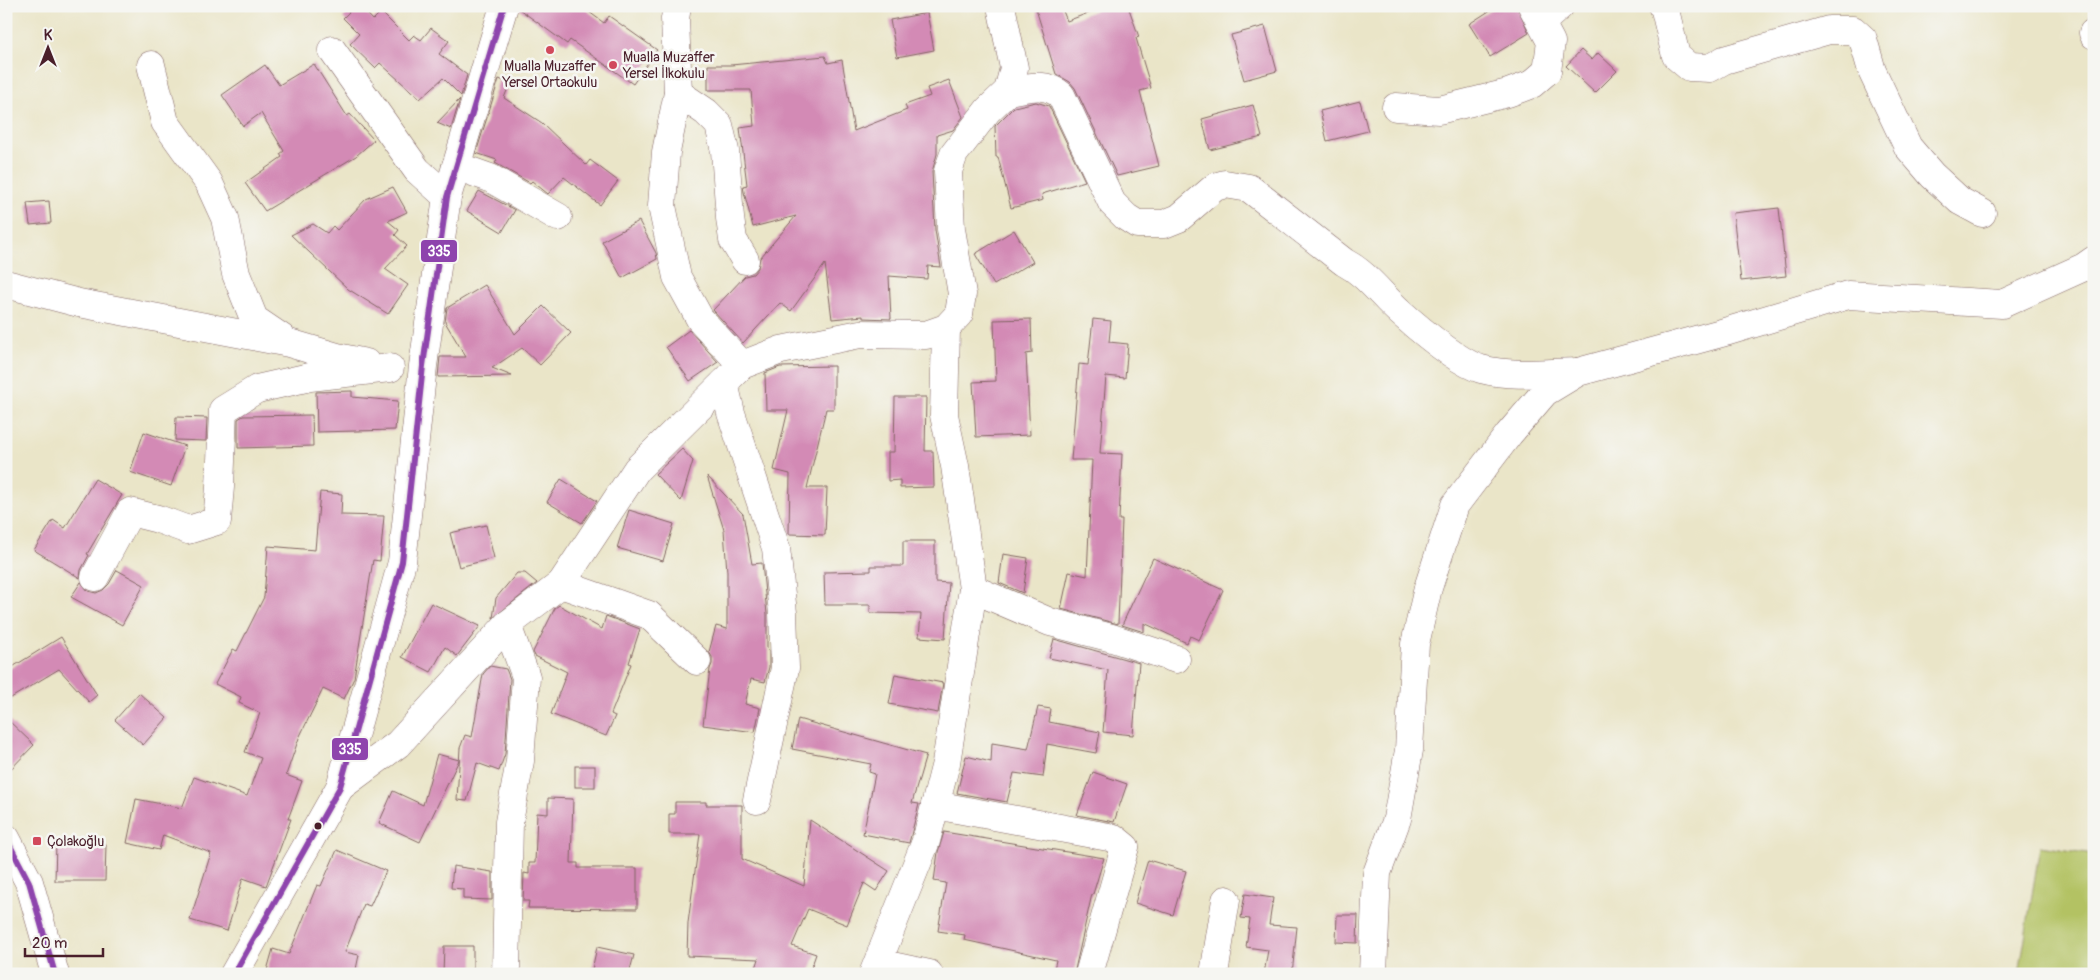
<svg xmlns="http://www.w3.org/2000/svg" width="2100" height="980" font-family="Pangolin,sans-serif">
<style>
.green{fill:#b3c264;stroke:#7e7048}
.building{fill:#d38ab5}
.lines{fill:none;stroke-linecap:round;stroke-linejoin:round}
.minor-casing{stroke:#826462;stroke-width:29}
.minor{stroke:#fff;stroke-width:28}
.bus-1-casing{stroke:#f6f6f2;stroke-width:10}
.bus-1{stroke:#8e44ad;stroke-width:6}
.poi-dot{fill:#d1495b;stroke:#f6f6f2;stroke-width:2}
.bus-dot{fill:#4a1f2b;stroke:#f6f6f2;stroke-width:2}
.labels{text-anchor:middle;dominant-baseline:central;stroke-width:5;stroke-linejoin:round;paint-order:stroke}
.poi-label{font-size:14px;fill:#4a1f2b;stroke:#f6f6f2;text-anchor:start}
.line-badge{stroke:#f6f6f2;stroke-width:2}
.badge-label{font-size:14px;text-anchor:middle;font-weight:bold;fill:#fff}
</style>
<rect width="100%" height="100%" fill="#f6f6f2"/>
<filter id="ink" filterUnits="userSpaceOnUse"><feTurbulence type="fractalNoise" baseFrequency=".02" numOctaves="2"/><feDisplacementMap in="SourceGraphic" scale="10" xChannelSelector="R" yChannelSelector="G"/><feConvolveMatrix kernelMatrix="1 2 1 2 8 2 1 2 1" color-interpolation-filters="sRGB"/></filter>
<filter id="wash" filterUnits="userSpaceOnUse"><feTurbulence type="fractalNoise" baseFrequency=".0096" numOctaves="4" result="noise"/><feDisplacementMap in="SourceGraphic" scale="20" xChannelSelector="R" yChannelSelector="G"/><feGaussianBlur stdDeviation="1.12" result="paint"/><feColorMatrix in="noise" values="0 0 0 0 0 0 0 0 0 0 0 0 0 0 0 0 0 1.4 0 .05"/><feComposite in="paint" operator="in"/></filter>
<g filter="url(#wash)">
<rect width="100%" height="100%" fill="#eae5c8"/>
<!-- green -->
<path class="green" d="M2040 846 2094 854V974H2019Z"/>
<g id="blocks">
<!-- building -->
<g class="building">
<path d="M355 6H360L373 20 381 12 409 40 414 35 421 40 431 28 449 41 439 54 467 75 461 96 443 78 420 99 380 63 375 68 350 44 359 34 343 18Z"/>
<path d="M519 6H581L604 23 609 16 657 50 633 84 570 40 567 44 519 9Z"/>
<path d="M1035 6H1061L1067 21 1107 6H1128L1139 37 1136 38 1151 88 1140 91 1159 166 1117 176 1075 88 1070 82 1056 74Z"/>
<path d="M1497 6H1517L1529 33 1490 57 1469 24Z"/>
<path d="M927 13 934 50 897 57 890 20Z"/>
<path d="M1265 26 1277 71 1244 80 1231 35Z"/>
<path d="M1581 50 1592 60 1598 53 1617 71 1595 93 1566 66Z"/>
<path d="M825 56 828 63 842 60 854 131 907 110 905 105 930 96 927 88 949 80 963 117 953 130 937 135V154L932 172 935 230 941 267 928 266 927 279 889 276 891 319 863 318V316L832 319 825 264 791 311 780 303 743 343 713 310 745 276 753 274 758 268 760 258 796 216 753 227 744 192 743 186 747 185 740 128 754 126 751 90H708V65H731Z"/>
<path d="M314 64 347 116 350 114 374 140 356 156 265 211 245 183 282 157 280 154 284 151 261 113 243 126 222 95 265 65 279 85Z"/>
<path d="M499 79 510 83 504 98 542 123 586 165 590 160 618 181 600 205 564 177 548 194 532 181 530 183 495 163 497 160 476 153Z"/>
<path d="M460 99 451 129 437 123Z"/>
<path d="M1360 101 1368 131 1327 141 1320 111Z"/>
<path d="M1036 102 1049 106 1085 181 1042 194 1043 200 1011 208 998 157H996L995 126 1014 107Z"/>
<path d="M1253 105 1262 137 1210 150 1202 119Z"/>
<path d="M393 187 407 212 388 221 399 230 395 235 407 246 385 269 408 285 388 314 348 289 291 235 313 224 327 233 333 226 337 230 366 199Z"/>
<path d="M479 191 515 210 502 232 467 211Z"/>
<path d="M49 201 51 223 30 225 27 203Z"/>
<path d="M1779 208 1786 276 1741 281 1733 213Z"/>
<path d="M639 221 656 253 657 259 622 278 602 241Z"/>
<path d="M1014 230 1033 262 994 285 975 254Z"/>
<path d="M485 285 515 334 543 306 571 333 540 365 522 348 492 368 512 376 438 377 440 357H466L445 322 447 308Z"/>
<path d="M1031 319 1032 353 1026 354 1030 435 976 437 973 382 996 381 994 320Z"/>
<path d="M1093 319 1111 321 1109 342 1128 344 1125 378 1106 376 1100 453 1122 454 1119 520H1122L1118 624 1061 609 1069 572 1087 576 1092 460H1071L1079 364 1088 365Z"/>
<path d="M689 330 718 362 690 381 666 347Z"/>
<path d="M834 366V409H826L807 488H827L825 535 789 534 790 474 774 470 788 410H766L765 373 780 367Z"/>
<path d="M352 391V397L398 401 395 430 317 432 316 392Z"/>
<path d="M895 397H926L925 451H933L934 487 900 488V480L888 481V452H894Z"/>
<path d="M312 415 313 446 238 448V419L243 416Z"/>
<path d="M176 417 207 418 206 441 175 440Z"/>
<path d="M144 432 185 446 171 486 130 472Z"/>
<path d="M682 449 693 461 681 501 655 474Z"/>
<path d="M707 476 743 514 752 564 762 563 767 614V649L769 650V667L765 682 751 679 745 704 760 708 755 732 703 725 710 669 712 664V657L709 652 716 626 727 629V572L724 530Z"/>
<path d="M95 479 122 495 87 554 89 555 81 570 80 578 34 550 53 520 65 528Z"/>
<path d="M561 479 597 501 582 523 547 502Z"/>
<path d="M320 492 342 494 341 515 384 516 380 561 373 560 354 678 344 699 323 689 299 738 286 775 302 781 288 819H291L266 886 243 878 227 931 190 920 211 853 163 835 159 850 127 843 136 799 182 808 194 777 247 796 261 758 245 752 260 713 239 703 241 697 215 684 233 649 237 651 264 597 268 546 315 550Z"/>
<path d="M629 510 674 524 663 561 617 548Z"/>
<path d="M486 525 494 558 459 567 450 533Z"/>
<path d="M903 541H935V582L949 583 945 639 919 637 921 614 870 613V605H825L824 572 871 571V566H903Z"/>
<path d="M1003 554 1028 558 1023 593 999 583Z"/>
<path d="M1153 558 1223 590 1199 640 1190 636 1187 643 1144 623V632L1122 625Z"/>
<path d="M117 570 144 585 122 625 71 597 81 582 88 591 96 593 103 590 109 584Z"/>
<path d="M517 573H525L537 583 493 618 496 598Z"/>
<path d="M431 603 480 626 457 656 445 647 431 672 402 657Z"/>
<path d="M559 605 602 629 606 616 640 629 629 663 631 664 611 714 615 716 606 736 551 714 567 672 535 656 533 652 555 608Z"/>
<path d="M61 637 97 695 89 702 59 669 6 701V671Z"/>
<path d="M1054 639 1139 663 1133 735 1103 732 1108 670 1049 658Z"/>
<path d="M490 666 506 669 510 679 505 754 499 771 477 763 467 801 457 800 460 748 465 735 472 737 483 674Z"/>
<path d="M895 674 943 683 938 713 889 704Z"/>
<path d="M139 693 167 718 143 745 115 720Z"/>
<path d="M1038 707 1051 709 1049 722 1100 732 1096 753 1047 744 1043 777 1014 773 1007 802 957 793 966 756 991 762 992 743 1028 749Z"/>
<path d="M6 718 34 745 6 774Z"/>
<path d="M798 719 926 755 912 803 919 804 909 843 863 834 875 774 869 772 871 764 792 749Z"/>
<path d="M437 754 459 760 420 842 379 823 393 791 423 805Z"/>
<rect x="575" y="766" width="20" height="21"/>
<path d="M1093 772 1127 784 1114 822 1077 815Z"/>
<path d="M548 798 573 799 571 863H578V868H637V909L528 908 529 901H523L524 873 529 874V863H535L537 813 548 814Z"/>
<path d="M675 802H706V805H742V859L804 886 810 820 889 871 876 891 864 883 847 925 808 909 792 946 816 954 809 974H754L759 959 687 956 688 923 700 834H669V814H675Z"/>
<path d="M944 832 1104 858 1093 894H1092L1074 974H1053L1056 960 964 940 965 935 938 931 946 883 934 881 938 852Z"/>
<path d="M56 842 106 844 105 881H55Z"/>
<path d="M337 850 386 871 370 906 364 904 345 952 359 955 355 974H266L273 949 289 954 317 885 321 886Z"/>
<path d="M1148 860 1186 871 1173 915 1135 903Z"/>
<path d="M453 866 492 872V900L463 899V889L451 888Z"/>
<path d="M1245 894 1273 898 1269 925 1297 927 1292 974H1264L1268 950 1246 947 1250 919 1241 918Z"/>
<path d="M1337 915H1358L1357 943 1336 942Z"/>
<path d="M444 946H473V974H443Z"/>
<path d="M597 947 634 955 629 974H591Z"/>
</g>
</g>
</g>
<g filter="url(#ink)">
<use href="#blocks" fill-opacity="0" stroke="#826462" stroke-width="1"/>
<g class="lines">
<defs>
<g id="minor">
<path d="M677 6 675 19 678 93 666 152 662 206 677 277 700 319 742 365"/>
<path d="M1663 6 1665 10 1676 56 1689 67 1710 68 1724 60 1829 30H1853L1863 39 1872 71 1908 147 1932 175 1960 201 1982 213"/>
<path d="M1542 22 1560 6"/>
<path d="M2093 33 2094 35"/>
<path d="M332 50 417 170 447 197"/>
<path d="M151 65 165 122 209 183 225 218 236 274 254 319 282 338"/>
<path d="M1008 91C1028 88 1044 81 1061 95L1112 203 1126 217 1137 224H1164L1179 218 1215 187 1225 184 1249 188 1344 262C1367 274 1381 295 1400 312 1418 328 1459 363 1481 369 1511 377 1545 373 1576 372"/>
<path d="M678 93 706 112 719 125 725 151 730 218 733 240 745 260"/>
<path d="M1396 107 1439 110 1508 93 1532 84 1547 71 1551 42 1532 6"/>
<path d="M456 166 490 178 558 217"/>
<path d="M6 284 79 303 289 343 337 357 366 363"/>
<path d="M724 383 731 413 776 548 783 613 785 668 757 800"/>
<path d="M95 577 130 512 158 519 188 530 217 521 220 487 223 410 257 389 310 377 390 368"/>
<path d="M561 584 649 615 697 661"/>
<path d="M973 589 1050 622 1112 638 1176 659"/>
<path d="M340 787 398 744 507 625 561 584 637 469 742 365 781 350 860 334 926 335 946 328 959 314 962 294 951 229 948 171 954 154 988 110 1008 91 1014 68 1001 6"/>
<path d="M935 805 1114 838 1125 847 1089 974"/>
<path d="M6 838 29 882 55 974"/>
<path d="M878 963 929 974"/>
<path d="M234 974 340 787 402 562 423 366 447 197 504 6"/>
<path d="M506 974 509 822 520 761 526 677 507 625"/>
<path d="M873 974 926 841 946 763 973 589 955 466 944 415 946 328"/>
<path d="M1214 974 1226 900"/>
<path d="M1373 974 1377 873 1397 819 1409 750 1415 644 1428 588 1455 505 1509 434 1545 392 1578 372 1725 332 1848 295 2002 304 2084 267 2094 260"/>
</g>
</defs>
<!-- minor casing -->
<use href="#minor" class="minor-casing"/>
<!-- minor -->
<use href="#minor" class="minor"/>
<defs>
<g id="bus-1">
<path d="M6 838 29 882 55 974"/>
<path d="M234 974 340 787 402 562 423 366 447 197 504 6"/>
</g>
</defs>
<!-- bus-1 casing -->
<use href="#bus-1" class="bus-1-casing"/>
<!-- bus-1 -->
<use href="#bus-1" class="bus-1"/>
</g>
</g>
<!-- markers -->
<g class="poi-dot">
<circle cx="550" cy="50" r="5"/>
<circle cx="613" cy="65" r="5"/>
<rect x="32" y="836" width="10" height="10" rx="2.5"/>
</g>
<circle class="bus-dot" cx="318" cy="826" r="4.5"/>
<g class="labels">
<!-- poi labels -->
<g class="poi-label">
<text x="623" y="57">Mualla Muzaffer<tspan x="623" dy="16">Yersel İlkokulu</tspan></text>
<text x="550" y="66" text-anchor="middle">Mualla Muzaffer<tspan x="550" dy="16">Yersel Ortaokulu</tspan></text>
<text x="47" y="841">Çolakoğlu</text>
</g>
</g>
<g class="line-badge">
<rect x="420" y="239" width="38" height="24" rx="5" fill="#8e44ad"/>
<rect x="331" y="737" width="38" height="24" rx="5" fill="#8e44ad"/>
</g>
<g class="badge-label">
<text x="439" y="256">335</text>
<text x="350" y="754">335</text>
</g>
<!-- margin -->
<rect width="2100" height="980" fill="none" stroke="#f6f6f2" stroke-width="25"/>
<!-- north arrow -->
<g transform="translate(48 48)" stroke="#f6f6f2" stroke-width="4" paint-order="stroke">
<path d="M0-4L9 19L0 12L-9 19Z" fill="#4a1f2b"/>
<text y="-8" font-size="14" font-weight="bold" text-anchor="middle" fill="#4a1f2b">K</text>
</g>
<!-- scale -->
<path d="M25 948v8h78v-8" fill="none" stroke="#4a1f2b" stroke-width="2.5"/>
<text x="32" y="948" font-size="15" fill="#4a1f2b" stroke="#f6f6f2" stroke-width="4" paint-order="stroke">20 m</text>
</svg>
